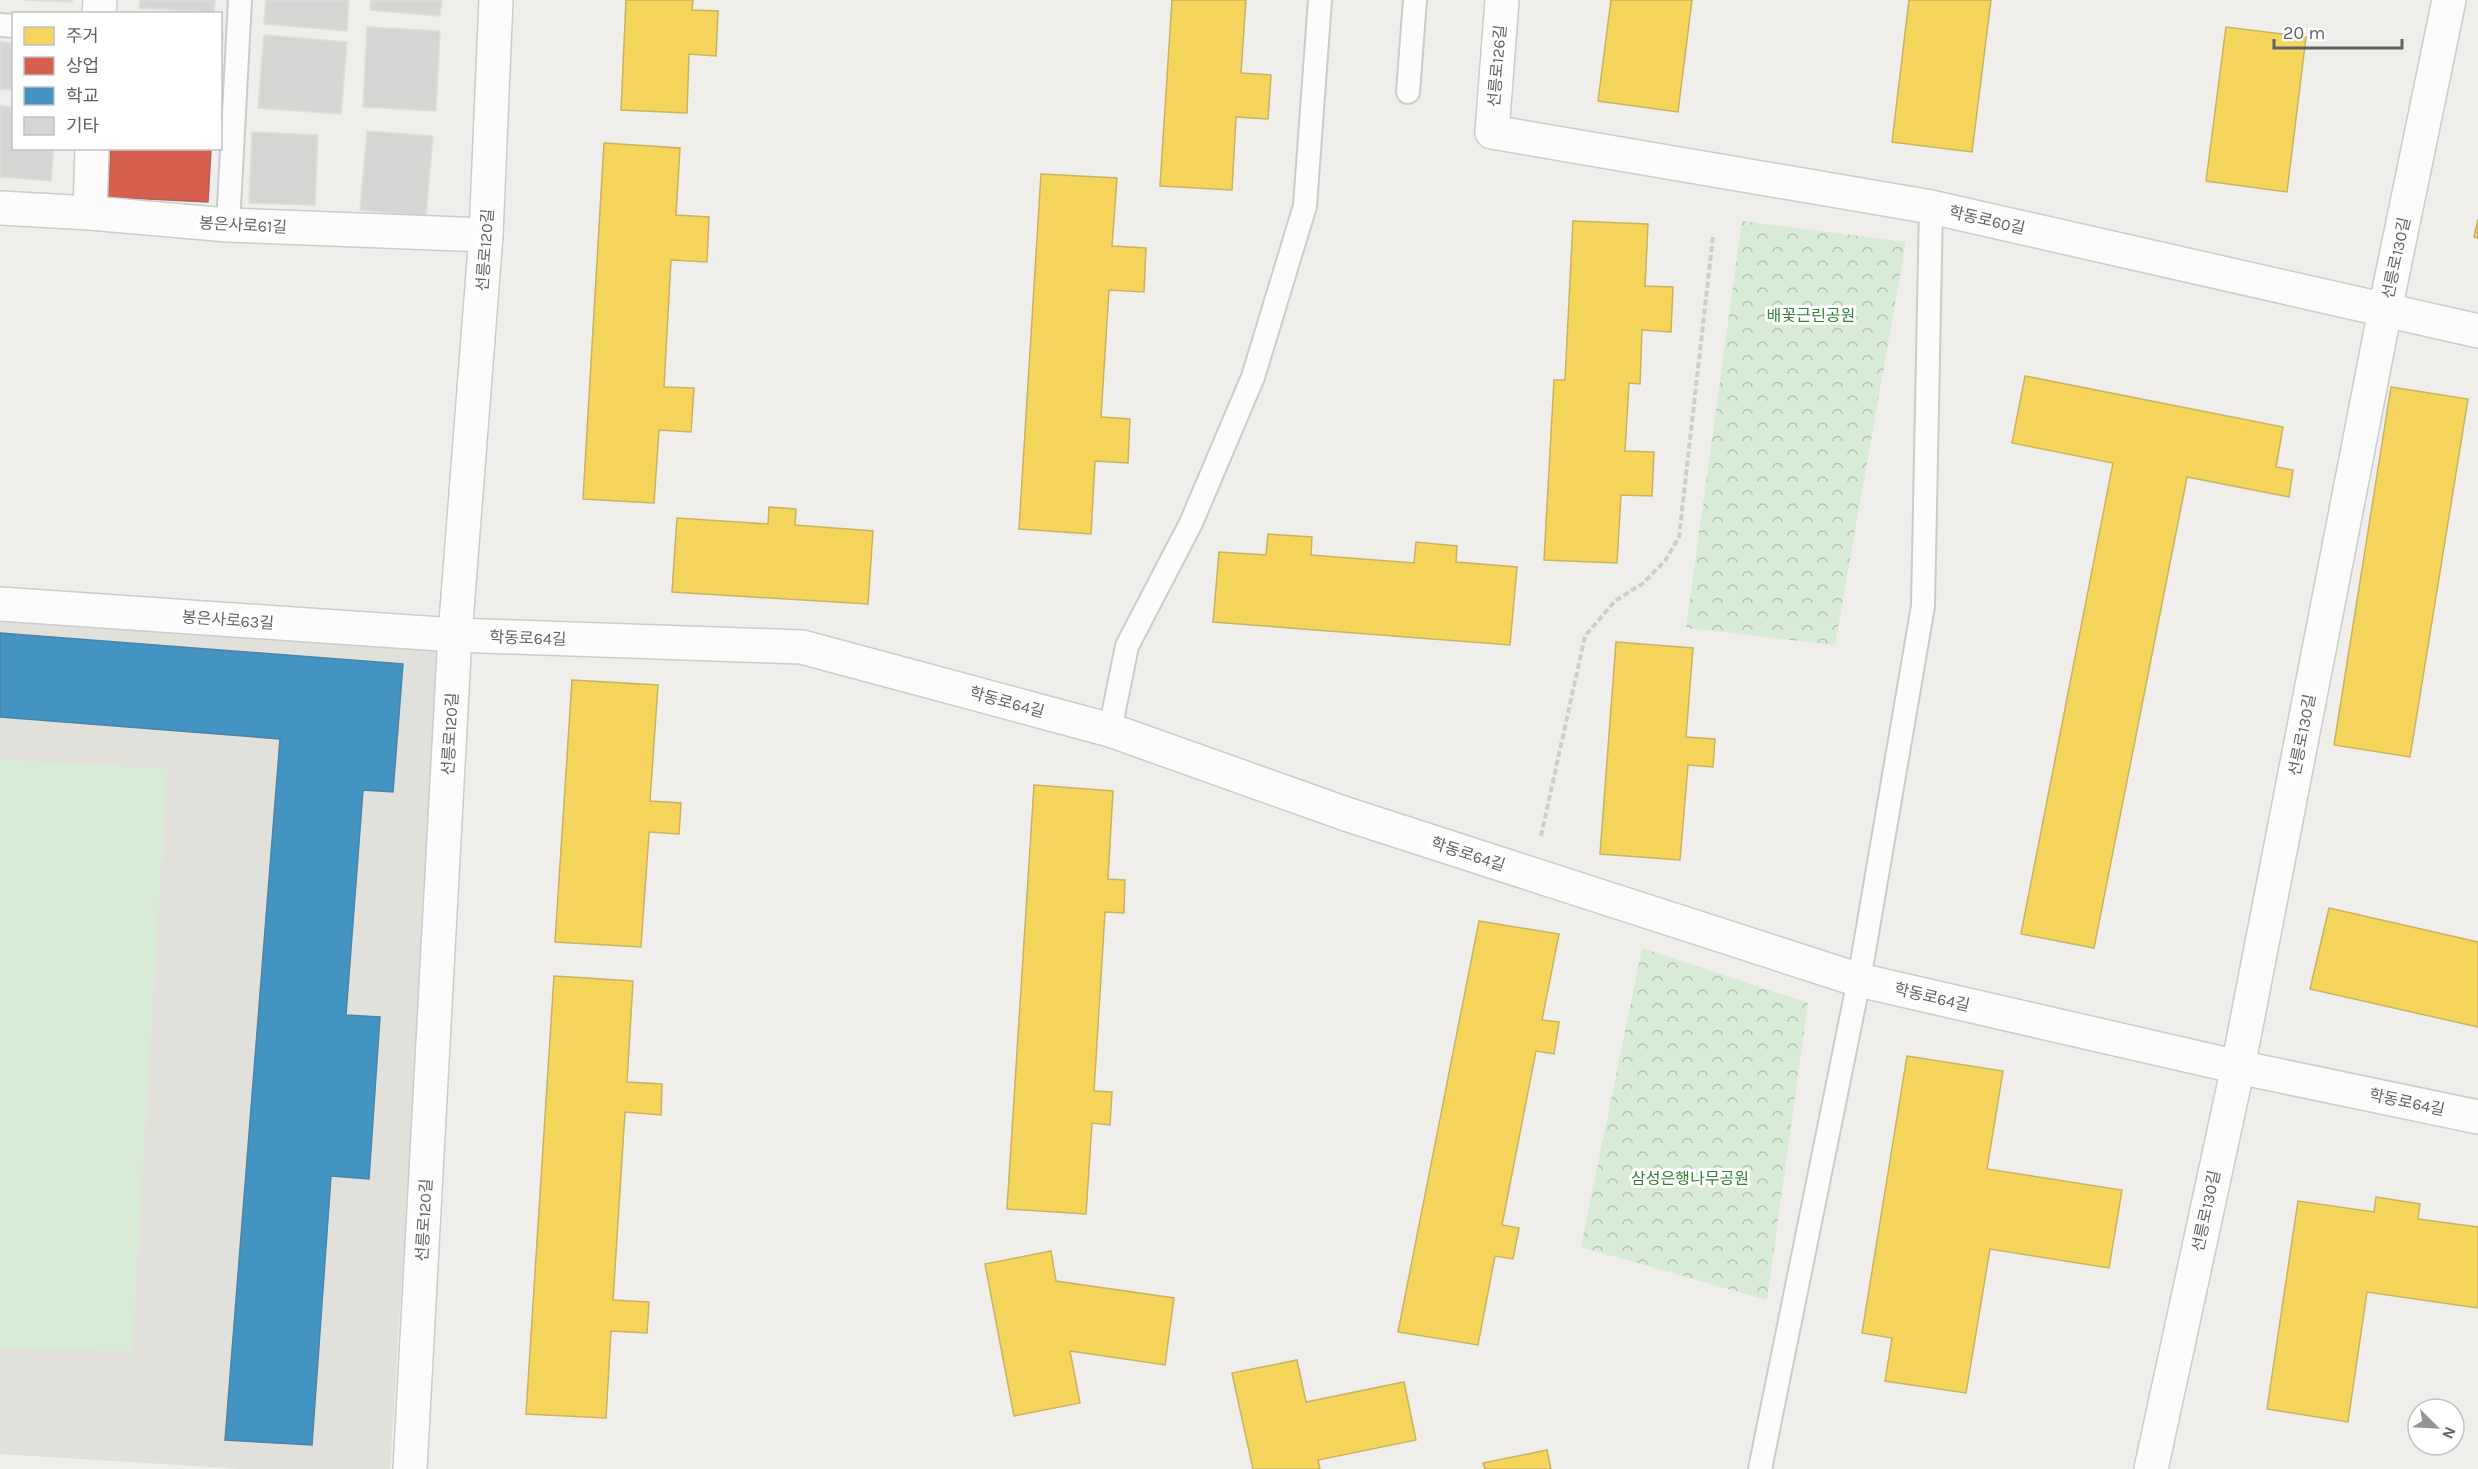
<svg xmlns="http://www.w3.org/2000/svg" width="2478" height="1469" font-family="Karla,'Noto Sans KR',sans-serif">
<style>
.education{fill:#e2e0da}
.park{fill:url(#park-crowns)}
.pitch{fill:#d8ebd6}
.homes{fill:#f6d55c;stroke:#c9b360;stroke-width:1.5}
.shops{fill:#d6604d;stroke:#b26155;stroke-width:1.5}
.schools{fill:#4393c3;stroke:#4b85a8;stroke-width:1.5}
.building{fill:#d6d5d3;stroke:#deddd9;stroke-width:1.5}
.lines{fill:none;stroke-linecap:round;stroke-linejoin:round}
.lane-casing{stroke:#cbcccc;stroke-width:26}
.street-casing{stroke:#cbcccc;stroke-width:36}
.path{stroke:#cacfcc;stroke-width:4;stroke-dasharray:6 3;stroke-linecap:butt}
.lane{stroke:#fdfcfc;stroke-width:22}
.street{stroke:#fdfcfc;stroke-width:33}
.labels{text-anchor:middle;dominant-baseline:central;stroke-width:6;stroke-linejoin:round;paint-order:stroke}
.street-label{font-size:16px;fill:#5f6368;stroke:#fff}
.park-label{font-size:16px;fill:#348238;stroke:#fff}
</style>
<defs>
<pattern id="park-crowns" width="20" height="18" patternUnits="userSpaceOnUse" patternTransform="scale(1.5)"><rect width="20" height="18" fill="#d8ebd6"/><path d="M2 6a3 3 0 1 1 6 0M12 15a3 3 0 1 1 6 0" fill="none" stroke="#b2c2b1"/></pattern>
</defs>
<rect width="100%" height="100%" fill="#efeeea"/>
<!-- education -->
<path class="education" d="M0 611 442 637 390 1469H243L0 1454Z"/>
<!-- park -->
<g class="park">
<path d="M1742 221 1906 242 1835 645 1686 628Z"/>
<path d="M1642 948 1808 1003 1767 1300 1581 1247Z"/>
</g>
<!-- pitch -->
<path class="pitch" d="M0 759 167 769 132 1351 0 1349Z"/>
<!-- homes -->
<g class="homes">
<path d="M626 0H693L692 10 718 11 716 56 689 54 687 113 621 110Z"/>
<path d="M1172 0H1246L1241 73 1271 75 1268 119 1236 117 1232 190 1160 186Z"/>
<path d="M1611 0H1692L1678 112 1598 101Z"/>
<path d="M1909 0H1991L1972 152 1892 142Z"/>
<path d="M2226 27 2306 37 2287 192 2206 181Z"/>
<path d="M604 143 680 148 676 215 709 217 707 262 671 260 664 387 694 388 691 432 659 430 654 503 583 499Z"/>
<path d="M1041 174 1117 178 1112 246 1146 248 1144 292 1109 290 1101 417 1130 419 1128 463 1095 461 1091 534 1019 529Z"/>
<path d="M2478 219V238L2474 237Z"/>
<path d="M1573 221 1648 224 1645 286 1673 287 1671 332 1642 330 1640 384 1629 383 1625 451 1654 452 1652 496 1621 495 1617 563 1544 560 1554 380H1565Z"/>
<path d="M2025 376 2283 427 2276 467 2293 470 2289 497 2187 477 2094 948 2021 934 2113 463 2012 443Z"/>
<path d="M2391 387 2468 399 2410 757 2334 745Z"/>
<path d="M769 507 796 509 795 525 873 531 868 604 672 592 677 518 768 524Z"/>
<path d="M1268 534 1312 537 1311 555 1414 563 1416 542 1457 546 1456 562 1517 567 1510 645 1213 622 1219 552 1266 555Z"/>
<path d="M1616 642 1693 648 1686 737 1715 739 1713 767 1688 765 1680 860 1600 854Z"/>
<path d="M572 680 658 685 650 801 681 803 679 834 649 832 641 947 555 942Z"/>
<path d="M1034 785 1113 791 1108 879 1125 880 1124 913 1105 912 1094 1091 1112 1092 1110 1125 1092 1123 1086 1214 1007 1209Z"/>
<path d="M2329 908 2478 942V1027L2310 989Z"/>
<path d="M1479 921 1559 934 1542 1020 1559 1022 1554 1054 1536 1051 1502 1225 1519 1228 1513 1259 1495 1256 1478 1345 1398 1332Z"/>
<path d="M554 976 633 981 627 1082 662 1084 661 1115 625 1112 613 1300 649 1302 647 1333 611 1331 606 1418 526 1414Z"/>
<path d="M1907 1056 2003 1071 1987 1169 2122 1190 2109 1268 1990 1249 1966 1393 1885 1381 1892 1338 1862 1333Z"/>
<path d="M2376 1197 2420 1204 2418 1219 2478 1227V1308L2367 1292 2348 1422 2267 1409 2298 1201 2374 1212Z"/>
<path d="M1051 1251 1056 1281 1174 1298 1165 1365 1070 1351 1080 1403 1014 1416 985 1264Z"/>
<path d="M1297 1360 1306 1402 1404 1382 1416 1440 1318 1460 1320 1469H1253L1232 1373Z"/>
<path d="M1547 1450 1551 1469H1485L1483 1463Z"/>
</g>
<!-- shops -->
<path class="shops" d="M111 148H211L208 202 108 197Z"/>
<!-- schools -->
<path class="schools" d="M0 633 403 664 393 792 363 790 346 1015 380 1017 369 1179 331 1176 312 1445 225 1440 280 739 0 717Z"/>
<!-- building -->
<g class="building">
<path d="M22 0H72V2Z"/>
<path d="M140 0H215L214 12 139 8Z"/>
<path d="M266 0H349L347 31 264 24Z"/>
<path d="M371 0H442L440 16 370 10Z"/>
<path d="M367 27 440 31 436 111 363 107Z"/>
<path d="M220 33H223L220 85Z"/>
<path d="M264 35 347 42 341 114 258 108Z"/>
<path d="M0 42 14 43V90L0 89Z"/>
<path d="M0 106 14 107V148H54L51 181 0 177Z"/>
<path d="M367 131 433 136 426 216 360 210Z"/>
<path d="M252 132 318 135 315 205 249 203Z"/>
</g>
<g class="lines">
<defs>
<g id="lane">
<path d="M0 25 14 26"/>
<path d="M1408 92 1415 0"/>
<path d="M228 225 240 0"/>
<path d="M1110 730 1127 646 1191 523 1253 377 1305 206 1320 0"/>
<path d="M1760 1469 1859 980 1923 606 1931 207"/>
</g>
<g id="street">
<path d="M1502 0 1492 132 1931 207 2478 331"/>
<path d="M99 14 100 0"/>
<path d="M0 208 90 213 228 225 486 235"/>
<path d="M90 213 92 148"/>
<path d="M0 604 455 635 802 647 1110 730 1346 814 1859 980 2238 1067 2478 1117"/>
<path d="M410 1469 455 635 486 235 496 0"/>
<path d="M2151 1469 2238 1067 2385 310 2449 0"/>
</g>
</defs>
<!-- lane casing -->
<use href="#lane" class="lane-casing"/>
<!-- street casing -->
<use href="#street" class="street-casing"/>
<!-- path -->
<path class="path" d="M1541 836 1585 636 1615 601 1642 584 1665 561 1679 537 1713 236"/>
<!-- lane -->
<use href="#lane" class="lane"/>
<!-- street -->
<use href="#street" class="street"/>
</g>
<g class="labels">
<!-- street labels -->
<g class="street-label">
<text transform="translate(1497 66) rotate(-85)">선릉로126길</text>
<text transform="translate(1987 220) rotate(13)">학동로60길</text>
<text transform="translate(243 225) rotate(3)">봉은사로61길</text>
<text transform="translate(485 250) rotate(-86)">선릉로120길</text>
<text transform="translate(2396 258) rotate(-78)">선릉로130길</text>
<text transform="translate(228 620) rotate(4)">봉은사로63길</text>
<text transform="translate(528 638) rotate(2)">학동로64길</text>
<text transform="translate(1007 702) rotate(15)">학동로64길</text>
<text transform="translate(450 734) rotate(-87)">선릉로120길</text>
<text transform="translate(2302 735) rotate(-79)">선릉로130길</text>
<text transform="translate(1468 854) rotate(18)">학동로64길</text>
<text transform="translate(1932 997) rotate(13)">학동로64길</text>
<text transform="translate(2407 1102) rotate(12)">학동로64길</text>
<text transform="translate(2206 1211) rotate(-78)">선릉로130길</text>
<text transform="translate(424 1220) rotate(-87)">선릉로120길</text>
</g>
<!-- park labels -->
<g class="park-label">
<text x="1811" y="315">배꽃근린공원</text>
<text x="1690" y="1178">삼성은행나무공원</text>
</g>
</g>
<!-- legend -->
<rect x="12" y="12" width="210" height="138" fill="#ffffff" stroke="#bfc1c3" stroke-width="1.5"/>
<rect x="24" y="27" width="30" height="18" fill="#f6d55c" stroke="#bfc1c3" stroke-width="1.5"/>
<text x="66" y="42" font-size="18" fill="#5f6368">주거</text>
<rect x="24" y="57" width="30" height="18" fill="#d6604d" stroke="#bfc1c3" stroke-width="1.5"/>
<text x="66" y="72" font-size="18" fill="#5f6368">상업</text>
<rect x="24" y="87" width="30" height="18" fill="#4393c3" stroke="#bfc1c3" stroke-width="1.5"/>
<text x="66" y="102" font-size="18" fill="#5f6368">학교</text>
<rect x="24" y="117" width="30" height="18" fill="#d6d5d3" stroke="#bfc1c3" stroke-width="1.5"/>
<text x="66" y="132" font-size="18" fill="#5f6368">기타</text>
<!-- north arrow -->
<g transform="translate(2436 1427) rotate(114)"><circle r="28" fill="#ffffff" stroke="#bfc1c3" stroke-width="1.5"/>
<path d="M0-4.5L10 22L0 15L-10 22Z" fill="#919496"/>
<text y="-9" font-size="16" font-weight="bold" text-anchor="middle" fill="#5f6368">N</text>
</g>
<!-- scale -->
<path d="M2274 39v9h128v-9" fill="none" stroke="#5f6368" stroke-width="3"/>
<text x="2283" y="39" font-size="18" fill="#5f6368" stroke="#ffffff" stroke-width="4.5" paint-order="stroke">20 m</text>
</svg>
